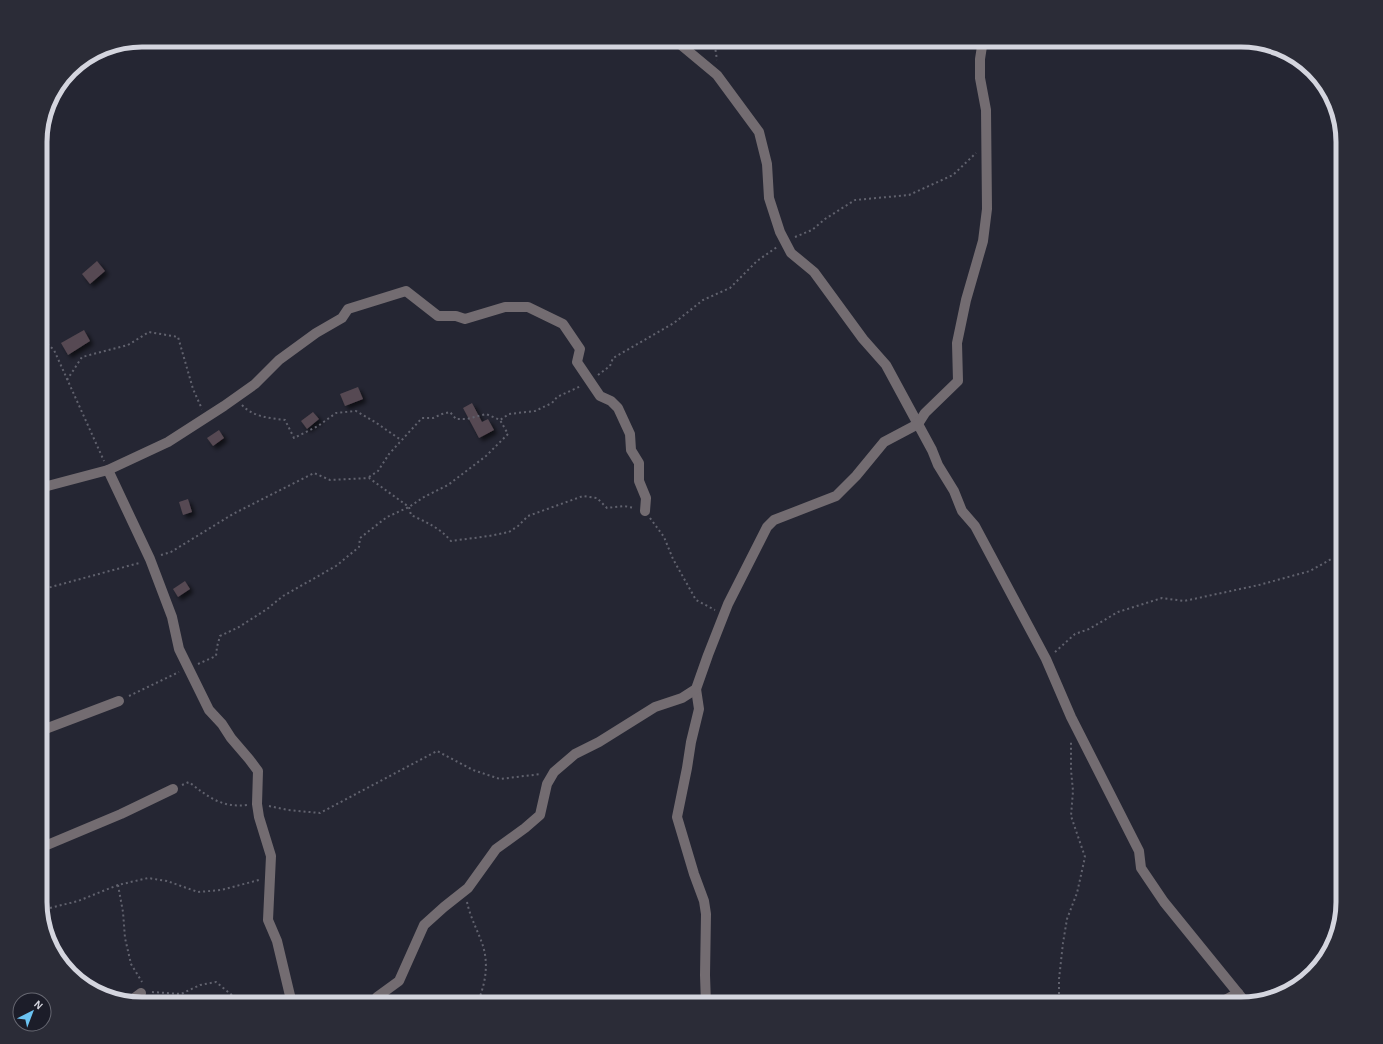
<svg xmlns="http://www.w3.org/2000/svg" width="1383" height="1044" font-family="'Alegreya Sans',sans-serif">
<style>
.building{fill:#574952;filter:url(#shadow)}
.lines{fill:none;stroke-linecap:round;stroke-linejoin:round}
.path{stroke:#61626e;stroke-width:2;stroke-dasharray:2 3;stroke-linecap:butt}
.minor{stroke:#736c71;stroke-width:10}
.rim{fill:none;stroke:#d4d5de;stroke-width:5}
</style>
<defs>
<filter id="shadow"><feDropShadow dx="3.5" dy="3.5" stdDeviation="2" flood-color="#0009"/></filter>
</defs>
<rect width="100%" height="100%" fill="#252633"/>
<!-- building -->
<g class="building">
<path d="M97 261 105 271 90 284 82 274Z"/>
<path d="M84 330 90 341 68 355 61 343Z"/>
<path d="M358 387 363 399 345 406 340 394Z"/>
<path d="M472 403 482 422 488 419 494 430 479 438 463 408Z"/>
<path d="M313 412 319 419 307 429 301 421Z"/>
<path d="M219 430 224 438 213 446 207 438Z"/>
<path d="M188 499 192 512 183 515 179 502Z"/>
<path d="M185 581 190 589 178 597 173 589Z"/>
</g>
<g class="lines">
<!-- path -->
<g class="path">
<path d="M714 40 717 60"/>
<path d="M795 237 812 230 825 219 855 200 909 195 953 175 976 153"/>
<path d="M40 337 54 350 104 461"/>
<path d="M598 375 610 366 613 358 674 323 703 300 730 288 757 261 777 247"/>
<path d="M67 380 82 357 128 345 149 332 178 337 193 389 202 409"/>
<path d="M242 405C253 417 270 418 285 420L294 438 318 426 336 413 356 411 375 422 401 440"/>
<path d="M1343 423 1340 424 1343 430"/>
<path d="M369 477 378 471 389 454 422 418H433L442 414 450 412 456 419H467L486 414 500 420 509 414 535 411 552 403 557 397 581 386"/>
<path d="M650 518 664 537 673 559 696 600 715 610"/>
<path d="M161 555 171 552 233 514 314 473 330 480 369 478 409 507 411 515C426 522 440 528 451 541L489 536 509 532 518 526 528 516 583 496 597 498 607 508 624 506 634 508"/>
<path d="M40 590 139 563"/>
<path d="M1055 652 1075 634 1089 629 1118 612 1162 598 1184 601 1259 585 1310 571 1333 558"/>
<path d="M198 664 216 656 217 647 220 636 239 627 267 609 283 596 336 566 359 547 360 538 387 517 409 507 424 497 448 485 486 456 508 434 500 420"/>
<path d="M129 696 179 672"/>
<path d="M182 785 189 782C208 797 222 808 247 805"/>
<path d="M269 806 288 810 320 813 437 751 473 770 500 779 541 774"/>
<path d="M118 885 123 912 125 938 131 964 142 982"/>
<path d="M467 902C470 917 478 931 483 946 489 966 485 985 477 1004"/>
<path d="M40 908H50L78 901 118 885 148 878 167 881 198 892 221 890 259 880"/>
<path d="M50 946 53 948"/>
<path d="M152 992 181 994 200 985 216 982 233 996V1004"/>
<path d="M1059 1004V979L1063 943 1067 919 1077 893 1085 857 1071 816 1073 791 1071 770V742"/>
</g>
<!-- minor -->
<g class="minor">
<path d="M675 40 717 75 759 132 767 164 769 198 780 232 791 253 814 272 863 339 886 365 932 450 938 465 954 491 962 511 975 526 1046 659 1071 717 1139 851 1141 868 1164 902 1246 1003"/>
<path d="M108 470 150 559 172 617 179 649 209 710 222 724 231 738 249 759 258 771 257 804 259 817 271 856 268 920 277 941 292 1004"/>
<path d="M40 488 108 470 168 442 224 406 255 384 279 360 316 333 342 318 348 309 406 291 438 316H456L465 319 505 307H528L563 324 580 349 577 362 600 396 611 401 618 408 630 434 631 450 639 463V481L646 498 645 511"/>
<path d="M1342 552 1343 555"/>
<path d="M696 689 699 709 691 742 687 768 677 817 694 874 704 901 706 914 705 975 706 1004"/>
<path d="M40 731 119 701"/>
<path d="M40 848 121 814 173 789"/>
<path d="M129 1002 141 993"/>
<path d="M373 1004 377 997 399 981 424 925 444 907 468 888 496 849 525 828 540 815 547 784 554 772 575 754 599 742 655 707 682 698 696 689 708 655 728 604 767 527 774 520 836 496 856 476 884 442 918 424 925 413 958 381 957 343 966 300 983 241 987 209 986 110 980 78V59L983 40"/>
<path d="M1218 1004 1238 993"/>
</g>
</g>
<!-- crop -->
<path d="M0 0H1383V1044H0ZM142 47H1241A95 95 0 0 1 1336 142V902A95 95 0 0 1 1241 997H142A95 95 0 0 1 47 902V142A95 95 0 0 1 142 47Z" fill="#2b2c37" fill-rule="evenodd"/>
<path class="rim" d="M142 47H1241A95 95 0 0 1 1336 142V902A95 95 0 0 1 1241 997H142A95 95 0 0 1 47 902V142A95 95 0 0 1 142 47Z"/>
<!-- north arrow -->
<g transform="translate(32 1012) rotate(42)"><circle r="19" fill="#1c1d29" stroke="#666771"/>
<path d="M0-3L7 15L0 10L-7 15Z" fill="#6bc3f2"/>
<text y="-6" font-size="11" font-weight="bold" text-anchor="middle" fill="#d4d5de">N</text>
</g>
</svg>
